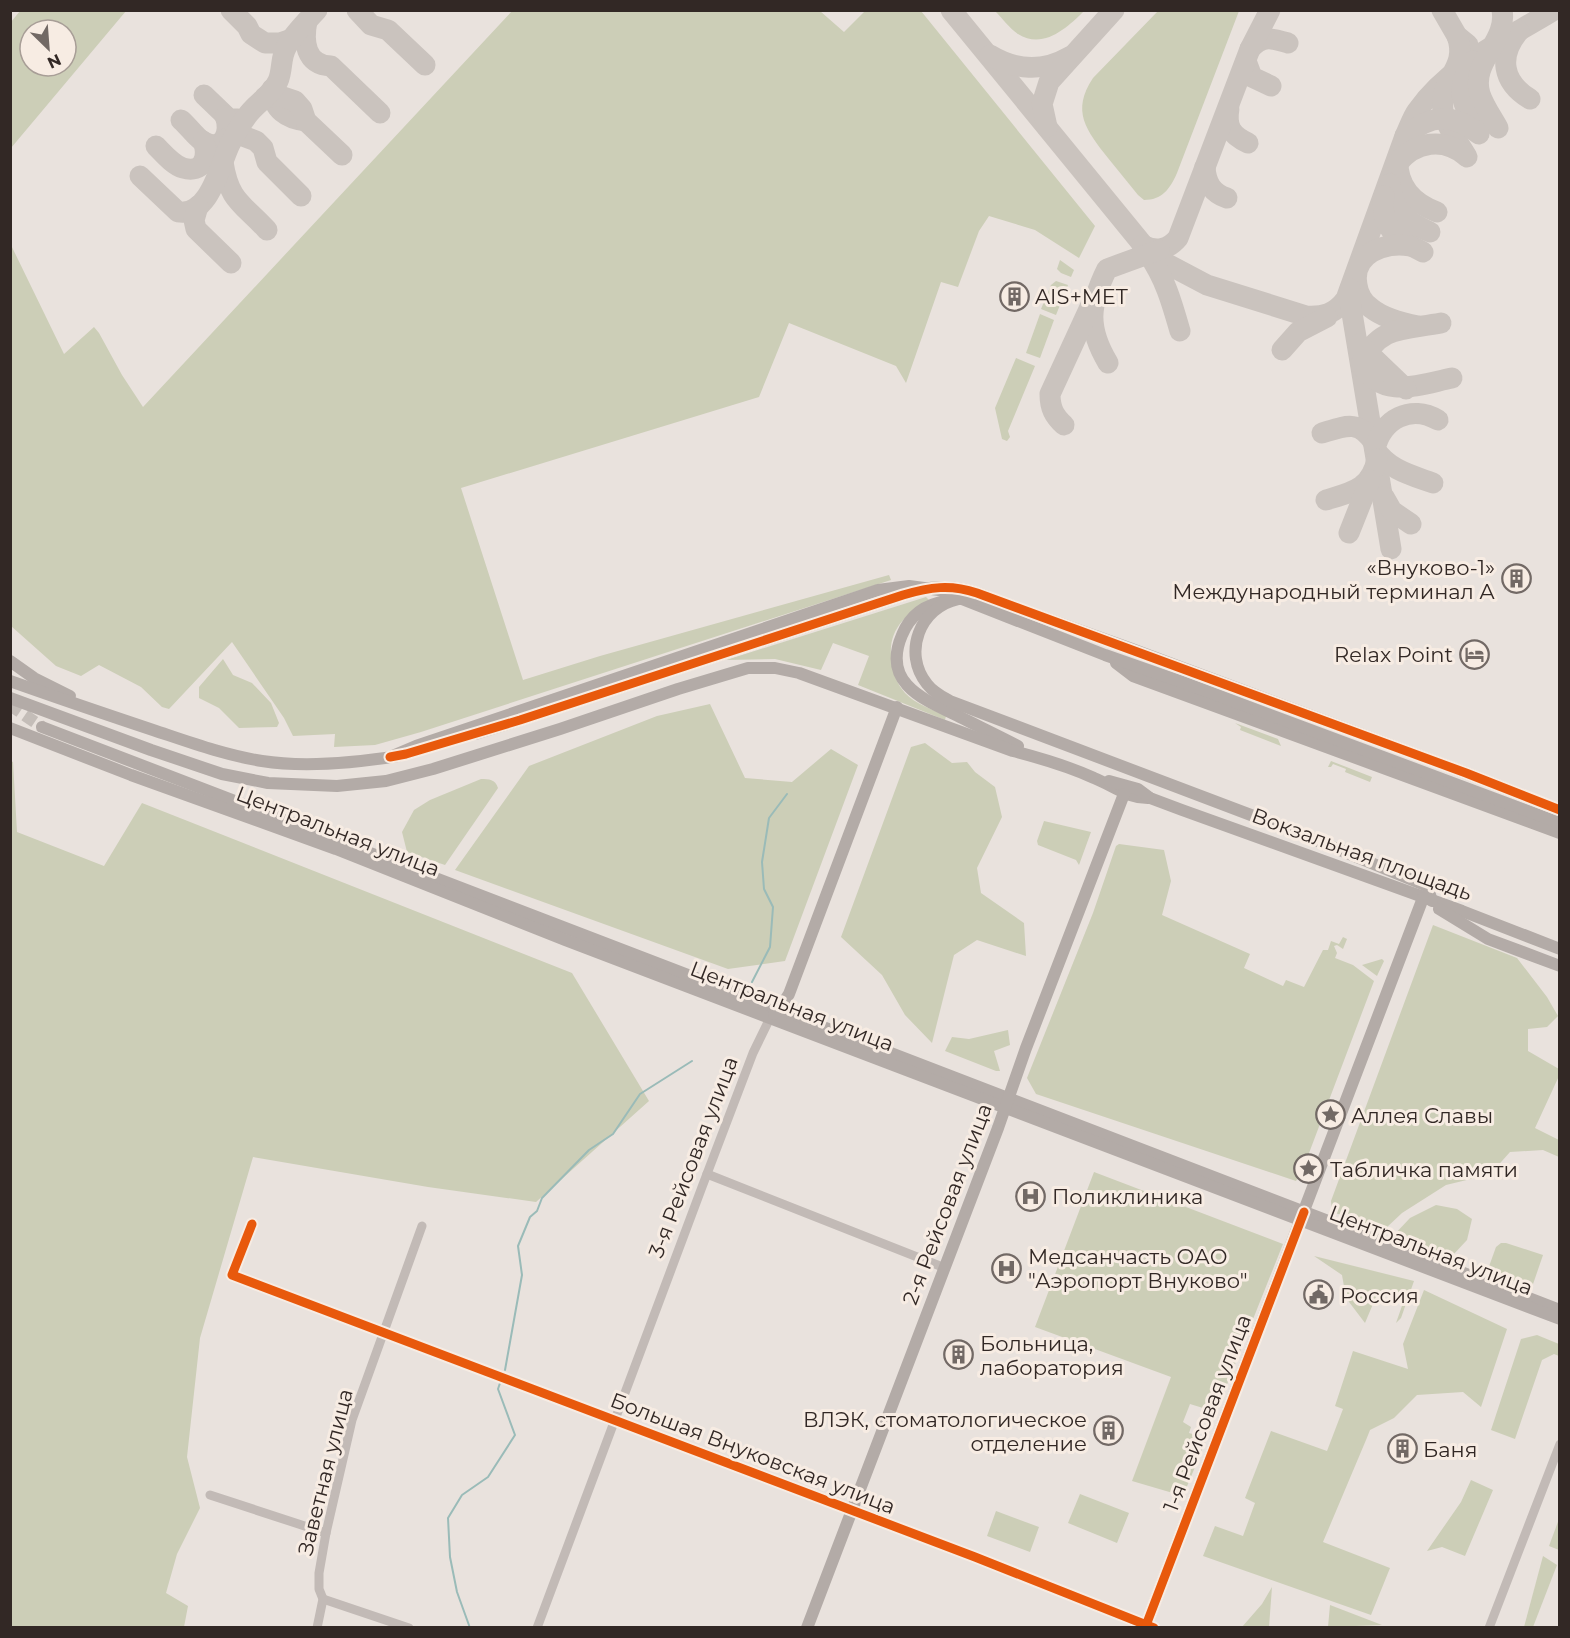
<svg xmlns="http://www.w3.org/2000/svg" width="1570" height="1638" font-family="Montserrat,sans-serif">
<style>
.green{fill:#ccceb7;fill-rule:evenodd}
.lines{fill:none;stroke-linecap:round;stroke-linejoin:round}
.stream{stroke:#9abbb8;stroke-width:2}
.taxiway{stroke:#cac3be;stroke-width:21}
.secondary-tunnel{stroke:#c4bdb8;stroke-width:12;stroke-dasharray:12 6;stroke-linecap:butt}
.street{stroke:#c2bab6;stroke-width:9}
.secondary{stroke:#b3aba7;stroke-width:12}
.secondary-bridge{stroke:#b3aba7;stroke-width:12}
.cycleway-casing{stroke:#f7ece3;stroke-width:13}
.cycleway{stroke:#e8590c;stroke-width:9}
.labels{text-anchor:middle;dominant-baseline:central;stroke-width:6;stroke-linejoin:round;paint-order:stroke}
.poi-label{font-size:21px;fill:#322825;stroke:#f7ece3;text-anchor:start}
.street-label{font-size:21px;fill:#322825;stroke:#f7ece3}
</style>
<rect width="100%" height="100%" fill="#e9e2dd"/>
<!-- green -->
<g class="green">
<path d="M513 10 820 11 844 32 865 11H921L1095 226 1079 258 1035 230 989 216 979 231 958 287 941 282 906 383 896 366 789 323 759 397 461 488 523 680 600 656 889 575 891 580 421 732 375 745 334 747 335 734 293 736 284 718 232 642 169 709 162 707 141 687 99 665 81 676 56 666 11 626 10 243 64 354 94 327 99 333 122 375 143 407Z"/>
<path d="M20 11H126L11 148V22ZM30 30H66V66H30Z"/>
<path d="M995 11H1084C1067 28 1043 50 1018 34 1010 29 1002 18 995 11Z"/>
<path d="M1158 11H1239L1177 173C1170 189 1162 200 1144 200L1138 195C1128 183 1118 170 1108 158 1086 130 1071 111 1093 78Z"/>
<path d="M1060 260 1074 270 1071 277 1061 273 1057 269Z"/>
<path d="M1056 281 1068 285 1056 315 1041 309 1051 285Z"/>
<path d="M1040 314 1054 320 1040 358 1026 353Z"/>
<path d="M1016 358 1035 366 1008 431 1010 437 1007 441 1002 439 995 408Z"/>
<path d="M926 597 930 601C904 614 886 632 892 663 894 675 897 684 905 693 915 704 932 709 946 716L945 720 858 685 869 656 833 643 821 670 775 659 726 660Z"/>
<path d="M223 659 233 675 252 683 271 703 279 723 277 727 239 728 219 708 199 698V687Z"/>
<path d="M710 704 745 778 792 782 831 749 858 765 785 961 728 969 455 870 529 766 657 716Z"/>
<path d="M1235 723 1278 739 1281 746 1240 730 1241 727Z"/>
<path d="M925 743 952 763 967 762 975 772 995 787 1002 817 977 868 981 893 1024 923 1026 956 977 940 954 955 932 1043 905 1015 882 975 841 937 911 747Z"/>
<path d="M11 761 13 762 17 832 104 866 142 803 572 973 649 1101 536 1202 428 1187 253 1157 200 1338 187 1457 200 1508 177 1554 166 1593 188 1606 184 1627H11Z"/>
<path d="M1331 761 1372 777 1370 782 1345 772 1346 769 1333 764 1331 767H1328Z"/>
<path d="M481 779C489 779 495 779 498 788L445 865 407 852 402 832 414 810 430 800Z"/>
<path d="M1044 821 1091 832 1079 865 1076 860 1038 845 1037 841Z"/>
<path d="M1119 844 1164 850 1171 881 1162 915 1250 954 1244 968 1283 986 1286 980 1304 987 1323 950H1328L1331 941 1339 944 1343 937 1347 939 1343 949 1337 945 1334 946 1337 953 1335 958 1353 965 1374 981 1303 1169 1296 1181 1036 1094 1027 1078 1093 913 1116 846Z"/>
<path d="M1433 925 1517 958 1547 997 1558 1016 1547 1027 1528 1029V1051L1559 1069V1076L1535 1128 1559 1140V1157L1543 1150 1510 1152 1494 1170 1475 1178 1446 1185 1402 1213 1385 1229 1332 1212 1331 1201Z"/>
<path d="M1382 959 1384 961 1377 976 1362 965Z"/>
<path d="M1008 1030 1010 1045 994 1051 1000 1071H996L945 1051 952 1037 969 1039Z"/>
<path d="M1094 1172 1283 1244 1216 1412 1190 1404 1183 1422 1191 1427 1189 1433 1207 1438 1183 1496 1132 1481 1171 1377 1035 1327Z"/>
<path d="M1436 1205 1457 1209 1472 1219 1467 1240 1452 1256 1431 1251 1394 1235 1410 1218Z"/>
<path d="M1501 1243H1506L1543 1255 1532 1287 1487 1272 1496 1247Z"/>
<path d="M1314 1256 1414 1281 1401 1318 1396 1323 1403 1303 1378 1292 1365 1323 1346 1298 1342 1275Z"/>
<path d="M1424 1290 1507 1329 1481 1407 1463 1392 1417 1395 1394 1418 1370 1430 1366 1440 1323 1542 1390 1568 1371 1615 1203 1556 1215 1526 1243 1536 1255 1503 1245 1498 1271 1431 1327 1451 1343 1409 1335 1406 1353 1351 1408 1369 1403 1344Z"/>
<path d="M1537 1335 1559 1344V1356L1554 1354 1542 1360 1515 1439 1491 1430 1521 1339Z"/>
<path d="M1471 1480 1493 1490 1465 1556 1442 1547 1427 1551 1461 1502Z"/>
<path d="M1080 1494 1129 1513 1117 1543 1068 1523Z"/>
<path d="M996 1511 1039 1527 1030 1552 987 1536Z"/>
<path d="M1559 1519V1550L1549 1546Z"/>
<path d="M1543 1556 1557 1565 1533 1627H1524Z"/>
<path d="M1272 1587 1269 1627H1242L1262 1604Z"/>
<path d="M1330 1605 1382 1625 1328 1627Z"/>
</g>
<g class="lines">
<!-- stream -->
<g class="stream">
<path d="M752 982 770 947 773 907 764 889 762 862 769 818 787 794"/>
<path d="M505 1370 522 1275 518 1246 530 1217 537 1211 542 1198 589 1150 613 1134 640 1094 692 1061"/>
<path d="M470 1628 457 1592 450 1557 448 1518 462 1495 488 1477 515 1435 498 1389 500 1383"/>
</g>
<!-- taxiway -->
<g class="taxiway">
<path d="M231 10 247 26 251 34 265 43H280L292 39"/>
<path d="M357 10 371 25 388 30 425 65"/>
<path d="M951 10 1152 256 1207 285 1306 316C1323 317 1335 314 1346 299L1405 136C1409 128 1412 118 1417 111 1450 64 1507 39 1554 10"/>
<path d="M1442 10 1457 36 1468 45"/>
<path d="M307 21C303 41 305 65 331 66L380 113"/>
<path d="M1519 31C1498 56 1502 82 1530 99"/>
<path d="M1457 36C1469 69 1438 78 1443 111 1446 127 1459 143 1467 157"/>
<path d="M1250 49C1263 35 1272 38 1288 43"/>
<path d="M990 55C1015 70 1043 72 1069 57"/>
<path d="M1246 61 1252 77 1271 86"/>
<path d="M1473 61C1453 92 1463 103 1479 133"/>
<path d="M272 89C273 110 287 119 306 121"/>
<path d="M204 95 229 119H238"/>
<path d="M265 97 280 96 295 101 302 109 306 121 342 155"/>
<path d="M1229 108C1226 127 1231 135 1248 143"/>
<path d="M181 120C188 126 195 136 202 141 222 153 232 133 225 116"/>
<path d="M1047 127 1042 104 1049 82 1114 10"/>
<path d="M1498 128C1492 117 1484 106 1480 94 1470 61 1508 42 1502 10"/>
<path d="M1405 136C1431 114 1453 113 1479 134"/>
<path d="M225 139 240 135 256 141 263 148 267 162 301 196"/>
<path d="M156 146C163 153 173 165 183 168 203 174 209 157 203 141"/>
<path d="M1398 160C1397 187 1413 203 1437 212"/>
<path d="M223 162C229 201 242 203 267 230"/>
<path d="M1397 164C1415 141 1444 137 1466 156"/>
<path d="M1205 167C1206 183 1212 193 1227 198"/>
<path d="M140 176 178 212C210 217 220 164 230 144 235 134 241 124 247 116 255 104 272 95 278 81 283 70 280 57 287 46 294 33 307 21 317 10"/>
<path d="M1390 184C1394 212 1405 221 1430 232"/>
<path d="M1384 196C1379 229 1398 239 1423 252"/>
<path d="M198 206 194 220 196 229 231 263"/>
<path d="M1142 245C1156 252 1168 250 1178 238L1250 49 1270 10"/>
<path d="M1410 246C1385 241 1351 254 1357 285 1358 293 1363 303 1371 308 1383 318 1403 323 1418 326"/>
<path d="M1148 254C1165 278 1172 303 1180 331"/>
<path d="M1350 289V301L1391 549"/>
<path d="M1441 323C1404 330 1379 325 1361 364 1382 400 1418 385 1452 378"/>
<path d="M1359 344 1406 389"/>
<path d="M1282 350 1298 332 1327 317"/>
<path d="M1108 363C1087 328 1089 305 1107 269L1159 250"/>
<path d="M1064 425C1054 416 1050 408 1050 394L1091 305"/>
<path d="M1322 433C1345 426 1359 419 1374 443"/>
<path d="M1433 483C1411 475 1389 470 1375 449 1382 419 1411 404 1438 420"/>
<path d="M1384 497 1392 511 1411 524"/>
<path d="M1326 500C1352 492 1371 489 1377 459"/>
<path d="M1349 533 1370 480"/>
</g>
<!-- secondary-tunnel -->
<path class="secondary-tunnel" d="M10 705 42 727"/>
<!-- street -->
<g class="street">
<path d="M707 1174 945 1268"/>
<path d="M252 1224 232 1275 975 1557 1154 1628"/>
<path d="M210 1495 326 1533"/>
<path d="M323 1599 409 1628"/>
<path d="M317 1628 323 1599 319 1589V1573L326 1533 352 1420 422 1226"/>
<path d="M537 1628 702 1187 753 1053 770 1018"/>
<path d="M1489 1628 1560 1444"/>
</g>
<!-- secondary -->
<g class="secondary">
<path d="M947 601C926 604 910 615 902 635 881 684 925 700 960 717 980 727 999 736 1018 746"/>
<path d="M1009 605 1129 648 1466 773 1560 810"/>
<path d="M10 661 34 678 70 696"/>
<path d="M1116 663 1133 676 1560 833"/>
<path d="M10 681C58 698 105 714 153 730 189 742 224 755 262 761 306 768 354 763 398 756"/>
<path d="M10 698 151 750 222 774 268 783 337 786 386 781 433 769 560 729 678 689 748 668H775L799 673 1013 751C1040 758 1068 766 1094 778 1114 786 1128 799 1150 798"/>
<path d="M42 727 1560 1310"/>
<path d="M10 728 131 775 336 849 565 940 1560 1319"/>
<path d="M475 734 520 720"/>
<path d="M390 757 416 746 878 590 909 586 939 590 1105 655 1182 682 1560 823"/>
<path d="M1109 781 1138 789 1150 798 1182 810 1462 911 1560 949"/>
<path d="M1301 834 1427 886 1432 901"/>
<path d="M1439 909 1488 939 1560 966"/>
<path d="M774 1014 779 1010 789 994 897 707"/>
<path d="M807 1628 998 1128 1026 1048 1124 794"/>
<path d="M1145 1628 1423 898"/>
</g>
<!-- secondary-bridge -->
<g class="secondary-bridge">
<path d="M1009 605C993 603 973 596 958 599 920 607 902 653 927 684 933 692 941 696 950 701L1301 834"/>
<path d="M520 720 919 590C943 584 963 587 986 596"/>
</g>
<defs>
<g id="cycleway">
<path d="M390 757 406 754 520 720 903 595C930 587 950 584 977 593L1466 773 1560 810"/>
<path d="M252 1224 232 1275 975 1557 1154 1628"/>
<path d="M1145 1628 1304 1212"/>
</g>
</defs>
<!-- cycleway casing -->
<use href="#cycleway" class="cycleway-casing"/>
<!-- cycleway -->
<use href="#cycleway" class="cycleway"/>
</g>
<!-- icons -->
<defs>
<symbol id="building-ring" viewBox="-11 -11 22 22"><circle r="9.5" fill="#f7ece3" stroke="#726965" stroke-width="1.5"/><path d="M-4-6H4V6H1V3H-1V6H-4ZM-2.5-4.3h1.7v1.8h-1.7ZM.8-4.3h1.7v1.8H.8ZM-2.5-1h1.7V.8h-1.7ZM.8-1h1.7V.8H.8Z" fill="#726965"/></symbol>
<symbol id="hotel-ring" viewBox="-11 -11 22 22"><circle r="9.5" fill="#f7ece3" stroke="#726965" stroke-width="1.5"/><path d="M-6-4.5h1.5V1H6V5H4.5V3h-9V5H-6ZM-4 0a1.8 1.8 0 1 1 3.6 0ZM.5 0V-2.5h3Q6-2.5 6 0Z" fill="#726965"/></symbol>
<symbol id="sight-ring" viewBox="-11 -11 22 22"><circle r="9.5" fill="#f7ece3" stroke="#726965" stroke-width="1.5"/><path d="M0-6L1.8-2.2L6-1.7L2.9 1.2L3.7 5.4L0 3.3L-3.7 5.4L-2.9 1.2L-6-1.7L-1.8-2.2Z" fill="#726965"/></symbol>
<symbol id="hospital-ring" viewBox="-11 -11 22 22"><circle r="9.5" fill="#f7ece3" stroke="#726965" stroke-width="1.5"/><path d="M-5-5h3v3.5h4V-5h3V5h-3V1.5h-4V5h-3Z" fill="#726965"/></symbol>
<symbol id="civic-ring" viewBox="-11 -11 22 22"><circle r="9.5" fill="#f7ece3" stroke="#726965" stroke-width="1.5"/><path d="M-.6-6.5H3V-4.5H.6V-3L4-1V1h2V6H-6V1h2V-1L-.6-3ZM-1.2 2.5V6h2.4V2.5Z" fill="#726965"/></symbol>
</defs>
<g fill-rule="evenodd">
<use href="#building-ring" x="998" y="280" width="33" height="33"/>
<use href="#building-ring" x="1500" y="562" width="33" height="33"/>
<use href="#hotel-ring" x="1458" y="638" width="33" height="33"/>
<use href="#sight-ring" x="1314" y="1098" width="33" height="33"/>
<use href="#sight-ring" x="1292" y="1152" width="33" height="33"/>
<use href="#hospital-ring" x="1014" y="1180" width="33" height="33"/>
<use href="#hospital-ring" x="990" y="1252" width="33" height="33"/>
<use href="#civic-ring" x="1302" y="1278" width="33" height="33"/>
<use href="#building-ring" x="942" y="1338" width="33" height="33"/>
<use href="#building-ring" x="1092" y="1414" width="33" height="33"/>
<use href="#building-ring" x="1386" y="1432" width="33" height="33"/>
</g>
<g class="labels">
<!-- poi labels -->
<g class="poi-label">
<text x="1035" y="296">AIS+MET</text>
<text x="1495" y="567" text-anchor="end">«Внуково-1»<tspan x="1495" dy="24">Международный терминал А</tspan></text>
<text x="1453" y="654" text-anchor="end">Relax Point</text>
<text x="1351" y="1115">Аллея Славы</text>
<text x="1330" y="1169">Табличка памяти</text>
<text x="1052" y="1196">Поликлиника</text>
<text x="1028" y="1256">Медсанчасть ОАО<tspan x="1028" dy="24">"Аэропорт Внуково"</tspan></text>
<text x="1340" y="1295">Россия</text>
<text x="980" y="1343">Больница,<tspan x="980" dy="24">лаборатория</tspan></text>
<text x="1087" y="1419" text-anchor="end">ВЛЭК, стоматологическое<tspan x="1087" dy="24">отделение</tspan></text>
<text x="1423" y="1449">Баня</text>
</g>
<!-- street labels -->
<g class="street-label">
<text transform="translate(338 831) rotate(21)">Центральная улица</text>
<text transform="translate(1362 854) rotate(20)">Вокзальная площадь</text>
<text transform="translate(792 1006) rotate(21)">Центральная улица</text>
<text transform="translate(693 1157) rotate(-69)">3-я Рейсовая улица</text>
<text transform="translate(947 1204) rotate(-69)">2-я Рейсовая улица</text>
<text transform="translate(1431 1250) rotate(21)">Центральная улица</text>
<text transform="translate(1207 1413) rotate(-69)">1-я Рейсовая улица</text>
<text transform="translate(753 1453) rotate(21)">Большая Внуковская улица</text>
<text transform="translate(325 1472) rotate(-76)">Заветная улица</text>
</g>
</g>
<!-- border -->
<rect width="1570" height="1638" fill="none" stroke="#322825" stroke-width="24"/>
<!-- north arrow -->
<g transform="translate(48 48) rotate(155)"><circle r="28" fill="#f7ece3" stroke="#a89e97" stroke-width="1.5"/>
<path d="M0-4.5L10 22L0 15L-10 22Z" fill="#726965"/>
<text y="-9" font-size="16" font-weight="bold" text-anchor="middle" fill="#322825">N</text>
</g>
</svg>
